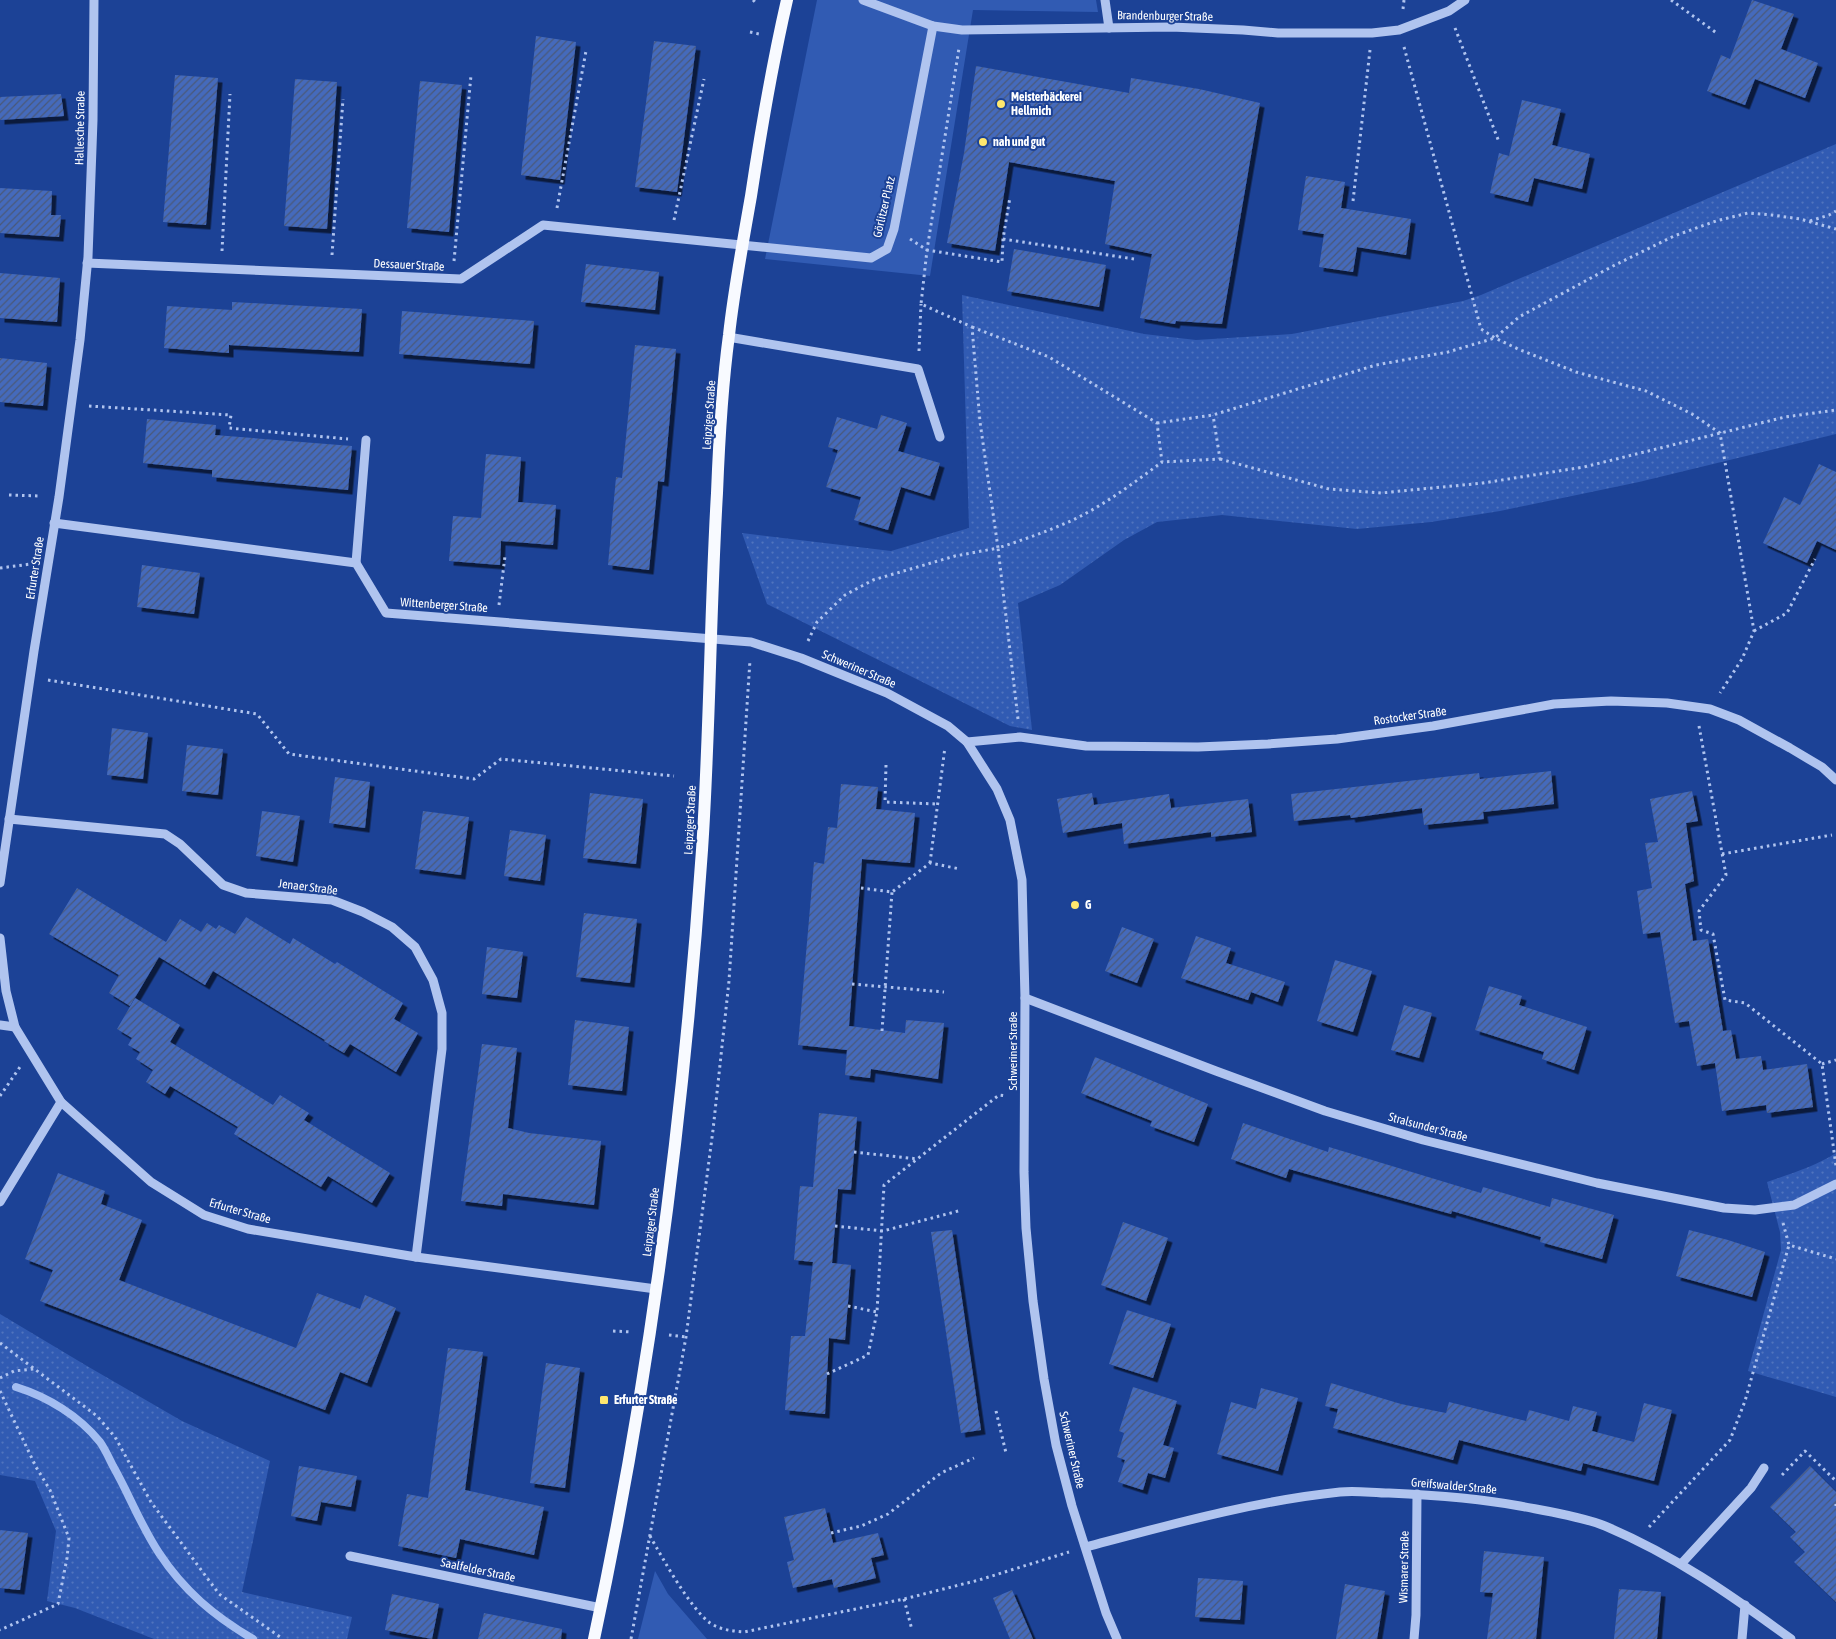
<svg xmlns="http://www.w3.org/2000/svg" width="1836" height="1639" font-family="'Asap Condensed',sans-serif">
<style>
.grass{fill:#315bb3}
.park{fill:url(#park-dots)}
.lines{fill:none;stroke-linecap:round;stroke-linejoin:round}
.stream{stroke:#a3bdf1;stroke-width:8}
.building{fill:url(#building-hatch);filter:url(#shadow)}
.path{stroke:#b0c4ef;stroke-width:3;stroke-dasharray:2.5 4;stroke-linecap:butt}
.minor{stroke:#b0c4ef;stroke-width:9}
.major{stroke:#f8faff;stroke-width:12}
.poi-dot{fill:#ffe76e;stroke:#1c4296;stroke-width:2}
.labels{text-anchor:middle;dominant-baseline:central;stroke-width:4;stroke-linejoin:round;paint-order:stroke}
.street-label{font-size:12px;fill:#fff;stroke:#1c4296}
.poi-label{font-size:12px;font-weight:bold;fill:#fff;stroke:#1c4296;text-anchor:start}
</style>
<defs>
<pattern id="park-dots" width="8" height="8" patternUnits="userSpaceOnUse" patternTransform="scale(1.25)"><rect width="8" height="8" fill="#315bb3"/><path d="M2 2h.1M6 6h.1" fill="none" stroke="#5074be" stroke-width="1.8" stroke-linecap="round"/></pattern>
<pattern id="building-hatch" width="6" height="6" patternUnits="userSpaceOnUse" patternTransform="scale(1.25)"><rect width="6" height="6" fill="#456bbc"/><path d="M-1 1l2-2M0 6l6-6M5 7l2-2" fill="none" stroke="#495879"/></pattern>
<filter id="shadow"><feDropShadow dx="4.5" dy="4.5" stdDeviation="0" flood-color="#0009"/></filter>
</defs>
<rect width="100%" height="100%" fill="#1c4296"/>
<!-- grass -->
<g class="grass">
<path d="M817 0H1096L1098 12 973 10 930 276 765 259Z"/>
<path d="M655 1571 668 1594 707 1639H638Z"/>
</g>
<!-- park -->
<g class="park">
<path d="M1836 144V434L1639 482 1500 511 1431 522 1357 529 1222 515 1157 522 1124 540 1060 585 1018 603 1032 730 1010 726 767 604 742 533 891 551 969 528 962 295 1144 334 1196 340 1292 334 1463 301 1481 295Z"/>
<path d="M1836 1153V1397L1748 1371 1781 1250 1780 1232 1767 1182C1790 1174 1816 1166 1836 1153Z"/>
<path d="M0 1314 87 1366 182 1421 270 1461 242 1592 352 1617 347 1639H154L75 1608 47 1601 56 1531 35 1481 0 1475Z"/>
</g>
<g class="lines">
<!-- stream -->
<path class="stream" d="M16 1387C48 1397 79 1416 100 1442 105 1449 109 1458 113 1466 129 1494 141 1526 159 1553 184 1591 214 1616 253 1639"/>
</g>
<!-- building -->
<g class="building">
<path d="M1752 0 1794 14 1781 49 1818 63 1805 98 1755 79 1745 105 1707 91 1721 55 1730 59Z"/>
<path d="M536 36 576 42 560 180 521 175Z"/>
<path d="M654 41 696 46 677 192 635 187Z"/>
<path d="M976 66 1129 93 1131 78 1199 89 1260 103 1222 324 1176 321 1175 324 1140 318 1152 254 1105 244 1115 181 1009 162 995 251 947 243 964 153Z"/>
<path d="M175 75 218 78 206 225 163 222Z"/>
<path d="M295 79 337 82 327 229 284 226Z"/>
<path d="M420 81 462 85 449 232 407 228Z"/>
<path d="M61 94 64 116 0 120V97Z"/>
<path d="M1522 100 1561 109 1552 145 1590 154 1582 189 1534 178 1528 202 1490 193 1499 153 1509 156Z"/>
<path d="M1306 176 1345 182 1341 208 1411 219 1406 255 1357 247 1353 272 1319 267 1324 234 1298 230Z"/>
<path d="M0 188 52 191 51 215H61L59 237 0 233Z"/>
<path d="M1014 249 1106 265 1099 307 1007 291Z"/>
<path d="M586 264 659 272 655 310 581 302Z"/>
<path d="M0 273 60 278 57 322 0 318Z"/>
<path d="M232 302 362 309 359 352 229 345V353L164 348 167 306 232 310Z"/>
<path d="M402 311 534 321 530 364 399 354Z"/>
<path d="M635 345 676 349 664 482 658 481 649 570 608 565 616 477 622 478Z"/>
<path d="M0 358 47 363 43 406 0 402Z"/>
<path d="M881 415 907 423 898 451 940 463 930 496 901 487 888 530 854 520 861 497 826 487 838 450 828 447 837 417 877 429Z"/>
<path d="M147 419 216 425 215 435 352 446 348 490 212 477V470L143 463Z"/>
<path d="M486 454 521 457 518 502 556 505 553 545 501 541 500 565 449 561 453 516 481 518Z"/>
<path d="M1819 464 1836 472V550L1817 541 1807 563 1763 543 1784 497 1800 505Z"/>
<path d="M142 565 200 573 194 614 137 607Z"/>
<path d="M112 728 148 733 143 779 107 775Z"/>
<path d="M187 745 223 749 218 795 182 791Z"/>
<path d="M1551 771 1554 804 1483 812 1484 819 1424 825 1422 808 1351 818 1350 815 1294 821 1291 794 1479 773 1480 779Z"/>
<path d="M335 777 370 782 365 828 329 823Z"/>
<path d="M841 784 878 787 876 809 915 813 910 863 862 859 849 1026 905 1033 906 1020 944 1023 938 1079 871 1069 870 1078 845 1075 847 1050 798 1045 814 862 824 864 828 827 837 828Z"/>
<path d="M1692 791 1698 821 1686 823 1694 881 1685 884 1693 941 1708 939 1723 1031 1731 1030 1736 1059 1761 1056 1763 1070 1807 1064 1813 1107 1767 1113 1766 1105 1722 1111 1715 1063 1697 1066 1689 1021 1675 1023 1660 932 1643 934 1637 891 1652 888 1645 843 1658 842 1650 799Z"/>
<path d="M590 793 643 799 636 864 583 858Z"/>
<path d="M1092 793 1094 805 1169 794 1171 808 1248 799 1252 832 1211 837V832L1124 844 1122 823 1063 833 1057 799Z"/>
<path d="M262 811 300 816 293 862 256 856Z"/>
<path d="M423 811 469 817 461 875 415 869Z"/>
<path d="M510 830 546 835 540 881 504 876Z"/>
<path d="M77 888 166 942 180 919 201 932 207 923 216 929 219 925 235 934 246 917 290 944 293 938 335 964 337 962 403 1003 394 1019 418 1033 396 1072 350 1044 344 1053 324 1041 325 1040 213 971 205 985 159 957 130 1006 109 993 119 975 49 934Z"/>
<path d="M584 913 637 919 630 983 576 977Z"/>
<path d="M1122 927 1154 939 1137 983 1105 971Z"/>
<path d="M1196 936 1231 948 1226 963 1285 982 1278 1002 1251 992 1248 1000 1181 978Z"/>
<path d="M487 947 523 952 517 998 482 994Z"/>
<path d="M1335 960 1372 971 1353 1032 1317 1021Z"/>
<path d="M1489 986 1522 996 1519 1005 1587 1027 1574 1070 1542 1059 1544 1052 1475 1030Z"/>
<path d="M135 998 180 1025 170 1042 273 1105 280 1095 309 1113 304 1120 390 1173 372 1203 328 1176 321 1187 234 1134 238 1127 170 1086 165 1094 146 1082 153 1070 136 1059 140 1052 128 1045 132 1038 117 1029Z"/>
<path d="M1404 1005 1432 1013 1419 1058 1391 1050Z"/>
<path d="M575 1020 629 1027 622 1091 568 1085Z"/>
<path d="M482 1044 517 1048 508 1128 529 1133 601 1141 594 1205 503 1194 502 1206 461 1201Z"/>
<path d="M1095 1057 1208 1104 1194 1142 1150 1126 1152 1121 1081 1093Z"/>
<path d="M819 1113 857 1117 851 1190 838 1189 832 1263 851 1265 845 1340 829 1338 825 1414 785 1410 791 1336H805L813 1262 794 1260 800 1186 813 1187Z"/>
<path d="M1243 1123 1328 1152 1329 1147 1481 1193 1483 1187 1550 1207 1552 1198 1614 1215 1602 1259 1540 1242 1541 1237 1452 1211 1451 1214 1289 1169 1286 1178 1231 1159Z"/>
<path d="M58 1173 105 1191 101 1204 142 1220 119 1280 296 1348 317 1293 360 1309 365 1295 396 1308 367 1383 340 1372 325 1410 40 1301 53 1270 25 1259Z"/>
<path d="M1123 1222 1168 1238 1146 1301 1101 1285Z"/>
<path d="M952 1230 981 1430 961 1433 931 1232Z"/>
<path d="M1689 1230 1728 1240 1765 1252 1752 1297 1676 1276Z"/>
<path d="M1127 1310 1171 1324 1153 1378 1109 1364Z"/>
<path d="M448 1348 483 1352 465 1490 544 1507 534 1555 460 1539 456 1558 398 1546 407 1494 428 1498Z"/>
<path d="M546 1363 580 1368 565 1488 530 1483Z"/>
<path d="M1331 1383 1401 1404 1446 1413 1449 1402 1526 1421 1529 1410 1569 1421 1573 1406 1597 1412 1592 1431 1634 1442 1644 1403 1672 1410 1654 1481 1583 1463 1581 1471 1459 1440 1453 1460 1333 1428 1338 1409 1325 1406Z"/>
<path d="M1133 1387 1177 1401 1163 1445 1174 1448 1165 1478 1148 1473 1143 1490 1118 1482 1125 1460 1117 1457 1124 1433 1119 1431Z"/>
<path d="M1261 1388 1298 1398 1278 1471 1217 1454 1231 1402 1256 1409Z"/>
<path d="M299 1466 357 1476 351 1507 321 1502 317 1521 291 1516Z"/>
<path d="M1810 1466 1836 1492V1602L1794 1562 1805 1552 1790 1537 1796 1532 1770 1507Z"/>
<path d="M825 1508 833 1543 878 1533 884 1555 871 1558 876 1578 834 1588 832 1579 793 1588 787 1562 794 1560 784 1517Z"/>
<path d="M0 1530 28 1533 20 1590 0 1588Z"/>
<path d="M1484 1551 1544 1557 1536 1639H1487L1493 1593 1480 1592Z"/>
<path d="M1198 1578 1243 1581 1240 1620 1195 1617Z"/>
<path d="M1345 1584 1385 1591 1377 1639H1336Z"/>
<path d="M1619 1589 1661 1592 1657 1639H1614Z"/>
<path d="M1012 1590 1033 1639H1010L993 1598Z"/>
<path d="M392 1594 439 1604 432 1639 385 1630Z"/>
<path d="M484 1613 562 1629 561 1639H478Z"/>
</g>
<g class="lines">
<!-- path -->
<g class="path">
<path d="M753 0 756 3"/>
<path d="M1671 0 1718 34"/>
<path d="M1403 9 1404 0"/>
<path d="M1455 28 1499 142"/>
<path d="M750 32 759 34"/>
<path d="M1404 47 1481 329 1495 338 1518 349 1576 372 1646 391 1692 414 1720 433 1754 631 1742 659 1720 693"/>
<path d="M1353 201 1370 50"/>
<path d="M557 208 586 51"/>
<path d="M674 220 704 79"/>
<path d="M1810 221 1829 215 1836 211"/>
<path d="M910 239 927 250 1002 262 1003 239 1010 197"/>
<path d="M1003 239 1134 259"/>
<path d="M222 251 230 94"/>
<path d="M332 255 343 99"/>
<path d="M454 261 471 75"/>
<path d="M972 327 1049 357 1157 423 1162 462 1220 459 1213 415"/>
<path d="M919 351 921 304"/>
<path d="M89 406 231 415 229 428 348 439"/>
<path d="M1157 423 1213 415 1376 365 1448 352 1495 338 1519 317 1613 266 1674 236 1716 221 1748 213 1772 215 1800 219 1836 229"/>
<path d="M1220 459 1329 489 1381 493 1483 483 1584 467 1785 417 1836 410"/>
<path d="M9 495 41 496"/>
<path d="M0 568 31 564"/>
<path d="M499 605 505 556"/>
<path d="M1754 631 1787 613 1815 559"/>
<path d="M808 641 817 622 845 595 873 580 955 556 998 548 980 422 972 327 921 304 927 250 959 48"/>
<path d="M48 680 257 714 289 754 474 779 501 759 674 776"/>
<path d="M1018 719 998 548C1025 539 1052 530 1077 518 1107 503 1135 482 1162 462"/>
<path d="M1699 726 1726 875 1699 911 1701 930 1713 934 1725 1000 1745 1003 1822 1064 1836 1166"/>
<path d="M886 765 885 802 936 804"/>
<path d="M1722 854 1832 835"/>
<path d="M930 863 945 747"/>
<path d="M861 888 892 892 930 863 960 869"/>
<path d="M852 984 944 992"/>
<path d="M882 1031 892 892"/>
<path d="M1822 1064 1836 1060"/>
<path d="M0 1096 20 1067"/>
<path d="M854 1152 918 1159"/>
<path d="M1783 1223 1789 1245 1836 1259"/>
<path d="M835 1226 883 1231 962 1210"/>
<path d="M848 1306 877 1312"/>
<path d="M613 1331 631 1332"/>
<path d="M669 1335 686 1337"/>
<path d="M0 1343 97 1416 115 1437 151 1502 219 1594 283 1639"/>
<path d="M827 1374 868 1355 877 1312 884 1185 999 1095 1007 1096"/>
<path d="M0 1378 14 1371 34 1369"/>
<path d="M0 1391 36 1467 50 1490 69 1538 67 1558 58 1604 0 1630"/>
<path d="M996 1411 1006 1453"/>
<path d="M1782 1475 1805 1451 1836 1481"/>
<path d="M1836 1504V1506"/>
<path d="M1649 1527 1730 1440 1745 1401 1789 1245"/>
<path d="M831 1533 861 1526 888 1514 941 1473 974 1458"/>
<path d="M650 1536C663 1559 690 1608 710 1623 721 1630 732 1631 744 1632L904 1599 979 1580 1069 1552"/>
<path d="M904 1599 912 1630"/>
<path d="M631 1639 686 1337 713 1130 729 981 750 660"/>
</g>
<!-- minor -->
<g class="minor">
<path d="M863 0 933 26 962 30 1171 27 1243 30 1278 33H1372L1399 30 1449 11 1465 0"/>
<path d="M1105 0 1109 28"/>
<path d="M87 263 461 279 543 225 871 258 887 249 894 229 933 26"/>
<path d="M728 337 918 369 940 437"/>
<path d="M54 523 356 563 386 613 751 642 801 658 887 693 948 726 967 742 997 789 1010 820 1022 880 1025 998 1024 1172 1026 1228 1033 1301 1044 1379 1056 1445 1072 1506 1106 1613 1117 1639"/>
<path d="M356 563 366 440"/>
<path d="M967 742 1020 737 1086 746 1198 747 1268 744 1337 739 1433 726 1554 704 1611 701 1667 703 1710 709 1739 720 1790 748 1822 767 1836 780"/>
<path d="M9 819 165 834 180 844 223 885 246 893 332 900 363 912 392 927 415 947 433 980 442 1013V1049L416 1257"/>
<path d="M0 883 34 651 59 497 80 340 88 257 93 120 94 0"/>
<path d="M0 938 6 991 15 1027 61 1102 151 1182 204 1215 248 1229 416 1257 656 1289"/>
<path d="M1025 998 1216 1071 1325 1111 1423 1140 1597 1183 1724 1208 1755 1210 1794 1205 1836 1184"/>
<path d="M0 1025 15 1027"/>
<path d="M0 1202 61 1102"/>
<path d="M1086 1547C1169 1525 1254 1501 1340 1492 1356 1490 1373 1493 1389 1493 1433 1495 1477 1498 1520 1506 1546 1511 1580 1516 1605 1526 1674 1555 1731 1595 1791 1639"/>
<path d="M350 1556 601 1608"/>
<path d="M1682 1563 1751 1488 1764 1468"/>
<path d="M1414 1639 1416 1615 1417 1494"/>
<path d="M1742 1639 1745 1605"/>
</g>
<!-- major -->
<path class="major" d="M594 1639C650 1379 684 1114 702 850 710 731 710 612 717 493 719 441 722 387 729 335 734 289 743 242 751 196 761 130 772 65 787 0"/>
</g>
<!-- markers -->
<g class="poi-dot">
<circle cx="1001" cy="104" r="5"/>
<circle cx="983" cy="142" r="5"/>
<circle cx="1075" cy="905" r="5"/>
<rect x="599" y="1395" width="10" height="10" rx="2.5"/>
</g>
<g class="labels">
<!-- street labels -->
<g class="street-label">
<text transform="translate(1165 16) rotate(1)">Brandenburger Straße</text>
<text transform="translate(80 128) rotate(-89)">Hallesche Straße</text>
<text transform="translate(884 207) rotate(-77)">Görlitzer Platz</text>
<text transform="translate(409 265) rotate(3)">Dessauer Straße</text>
<text transform="translate(709 415) rotate(-86)">Leipziger Straße</text>
<text transform="translate(35 568) rotate(-81)">Erfurter Straße</text>
<text transform="translate(444 605) rotate(4)">Wittenberger Straße</text>
<text transform="translate(859 669) rotate(23)">Schweriner Straße</text>
<text transform="translate(1410 716) rotate(-8)">Rostocker Straße</text>
<text transform="translate(690 820) rotate(-87)">Leipziger Straße</text>
<text transform="translate(308 887) rotate(7)">Jenaer Straße</text>
<text transform="translate(1013 1051) rotate(-90)">Schweriner Straße</text>
<text transform="translate(1428 1127) rotate(15)">Stralsunder Straße</text>
<text transform="translate(240 1211) rotate(16)">Erfurter Straße</text>
<text transform="translate(651 1222) rotate(-83)">Leipziger Straße</text>
<text transform="translate(1072 1450) rotate(77)">Schweriner Straße</text>
<text transform="translate(1454 1486) rotate(5)">Greifswalder Straße</text>
<text transform="translate(1404 1567) rotate(-89)">Wismarer Straße</text>
<text transform="translate(478 1570) rotate(12)">Saalfelder Straße</text>
</g>
<!-- poi labels -->
<g class="poi-label">
<text x="1011" y="97">Meisterbäckerei<tspan x="1011" dy="14">Hellmich</tspan></text>
<text x="993" y="142">nah und gut</text>
<text x="1085" y="905">G</text>
<text x="614" y="1400">Erfurter Straße</text>
</g>
</g>
</svg>
